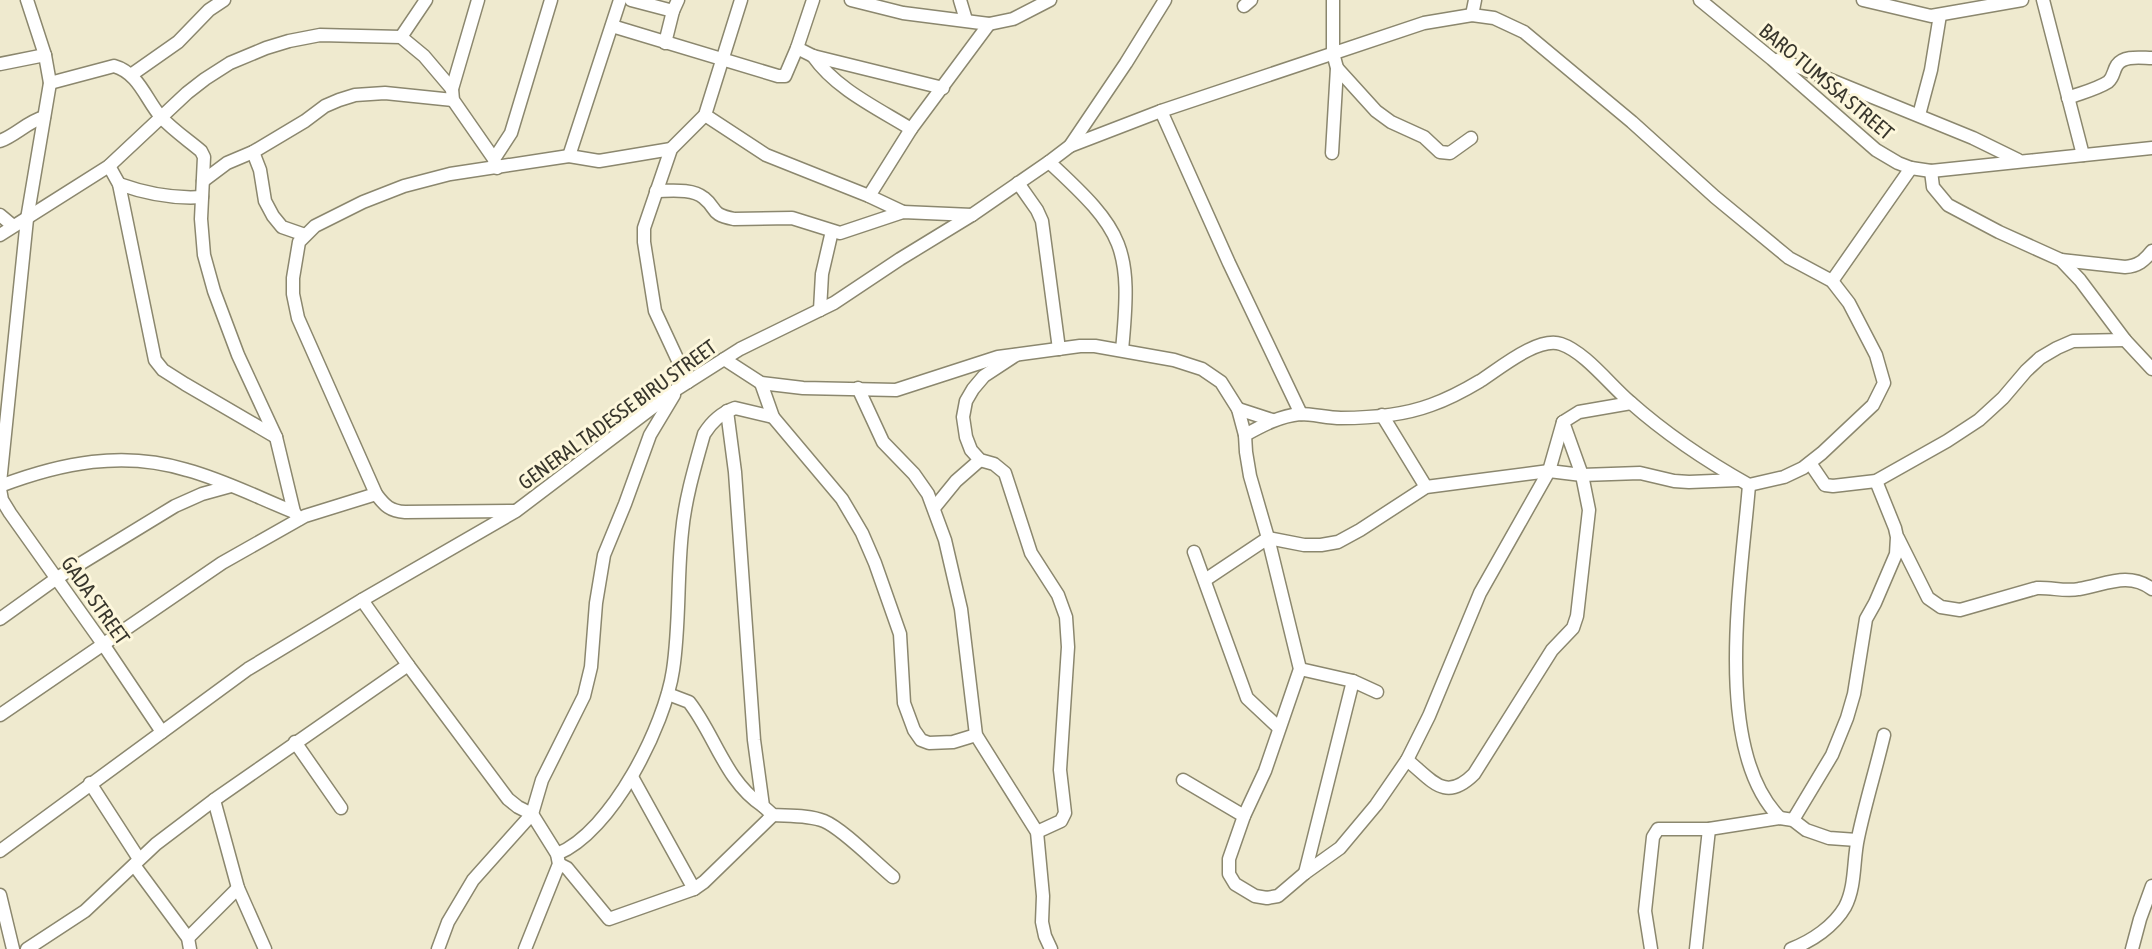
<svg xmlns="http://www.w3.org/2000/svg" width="2152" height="949" font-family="'Asap Condensed',sans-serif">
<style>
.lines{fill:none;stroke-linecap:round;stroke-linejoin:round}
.minor-casing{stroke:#8b876e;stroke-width:15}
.minor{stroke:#fff;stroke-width:12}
.labels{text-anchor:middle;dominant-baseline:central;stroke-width:6;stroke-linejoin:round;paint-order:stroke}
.street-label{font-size:21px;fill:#38362c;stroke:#fdf7dc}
</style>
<rect width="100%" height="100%" fill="#efeacf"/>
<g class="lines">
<defs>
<g id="minor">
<path d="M478 0 452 89 453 100 494 159"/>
<path d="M631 0 673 11 678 0"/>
<path d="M851 0 903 13 989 24 1013 19 1050 0"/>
<path d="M960 0 966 20"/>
<path d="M1700 0 1772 59 1876 150 1898 163 1911 168 1931 171 2152 148"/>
<path d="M1863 0 1931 16 2022 0"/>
<path d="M2043 0 2083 155"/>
<path d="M1244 6 1251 0"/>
<path d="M1472 15 1475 0"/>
<path d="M612 26 778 76H785L797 48 813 0"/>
<path d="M401 37 426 0"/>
<path d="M665 43 673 11"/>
<path d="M797 48 813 56 943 88"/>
<path d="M813 56C836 89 877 108 911 129"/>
<path d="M1777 60 1794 65 1973 138 2018 160"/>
<path d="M0 64 45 55"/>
<path d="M1337 68 1376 111 1391 122 1424 137 1440 152 1450 153 1471 138"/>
<path d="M131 75 178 42 209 10 224 0"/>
<path d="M50 83 114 66C139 73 146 100 161 117 173 130 188 140 201 151L204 157 201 219 204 255 214 291 238 355 276 437 294 512 299 519"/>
<path d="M2068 98C2081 93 2097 89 2108 82 2114 77 2113 71 2117 65 2124 55 2141 58 2152 58"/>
<path d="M1161 111 1229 263 1301 414"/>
<path d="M705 115 766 155 869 196 903 212"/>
<path d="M1919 115 1931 70 1940 15"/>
<path d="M0 141C16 135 27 122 44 117"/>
<path d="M1070 146 1161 111 1424 23 1472 15 1494 18 1524 32 1632 122 1715 197 1789 258 1832 281 1849 303 1876 355 1884 383 1873 405 1822 453 1803 468 1784 477 1749 485C1708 462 1666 434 1630 402 1610 385 1585 352 1561 344 1538 336 1499 369 1480 381 1465 390 1448 399 1431 405 1404 415 1370 418 1341 418 1327 418 1314 414 1300 414 1280 416 1263 425 1245 435"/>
<path d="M253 152 260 170 265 201 273 216 282 227 305 235"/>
<path d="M1332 153 1337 68 1333 53V0"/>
<path d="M569 156 620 0"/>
<path d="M1049 162C1125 232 1132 247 1122 350"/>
<path d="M109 166 119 184 155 360 163 370 185 384 276 437"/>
<path d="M497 168 494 159 511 133 551 0"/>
<path d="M1931 171 1933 187 1948 205 1999 232 2061 260 2080 280 2125 340 2152 369"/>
<path d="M203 181 227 163 253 152 305 121 325 106 339 100 355 95 385 93 453 100"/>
<path d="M1018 183 1037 210 1042 221 1059 349"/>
<path d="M119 184C147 194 172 199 202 197"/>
<path d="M656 191C670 191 692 188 704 198 718 209 709 214 734 219L792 218 840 233 903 212 972 215"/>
<path d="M869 196 911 129 989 24"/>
<path d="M0 215 12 225"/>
<path d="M0 235 109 166 187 93 205 79 230 63 266 48 289 41 320 35 401 37 424 56 452 89"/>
<path d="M2061 260 2125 267C2138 266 2144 261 2152 251"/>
<path d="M1832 281 1911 168"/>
<path d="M820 310 822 274 832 231"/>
<path d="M1016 355 984 376 973 389 966 401 963 417 966 437 971 450 980 460 994 464 1005 473 1031 553 1058 595 1066 617 1068 647 1060 770 1065 813 1061 821 1037 832"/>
<path d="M724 359 761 383 803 388 896 390 998 357 1080 346H1095L1174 360 1202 369 1221 382 1238 409 1245 435 1246 452 1250 476 1268 538 1300 669 1265 771 1244 816 1229 859V874L1235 884 1255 896 1267 898 1278 896 1305 873 1340 848 1376 805 1407 760 1429 716 1480 593 1549 471 1563 422 1579 412 1631 403"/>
<path d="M688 382 655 311 644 242V228L671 149 705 115 741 0"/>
<path d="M761 383 773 417 842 499 862 533 875 563 900 634 904 703 914 730 921 740 929 743 953 742 976 735"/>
<path d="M858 388 883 442 914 474 928 494 945 540 961 609 976 735 1037 832 1043 896 1042 922 1045 936 1051 949"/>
<path d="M1238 409 1272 420"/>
<path d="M727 411 735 472 754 740 763 806 773 815C789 816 809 815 824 821 843 829 876 863 893 877"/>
<path d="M1382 415 1426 487"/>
<path d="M1810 463 1825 485 1833 486 1876 481 1947 441 1979 420 2003 398 2026 371 2040 358 2057 348 2073 341 2125 340"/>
<path d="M0 483 27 219 50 83 45 55 27 0"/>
<path d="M1749 485C1742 575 1711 749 1780 818"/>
<path d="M0 486C61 463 123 450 187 470 224 480 259 498 294 512"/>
<path d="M0 489 2 500 10 513 103 644 162 732"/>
<path d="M934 508 956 481 980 460"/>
<path d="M515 511 405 512C390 511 385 506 376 494L298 318 293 294V278L299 242 315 226 363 202 404 186 450 174 569 156 599 161 671 149"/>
<path d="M1898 538 1928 598 1941 607 1960 610 2037 588C2051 587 2065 592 2079 589 2105 585 2128 571 2152 589"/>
<path d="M1194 552 1247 698 1279 728"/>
<path d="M1205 580 1268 538 1304 545H1321L1338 542 1360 530 1426 487 1549 471 1582 475 1640 473 1674 481 1689 482 1738 480"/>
<path d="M362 600 408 665 508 799 518 807 532 814 557 854 559 864 525 949"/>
<path d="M0 619 57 578 175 506 202 494 231 486"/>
<path d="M1300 669 1353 681 1377 692"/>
<path d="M668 694 689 702C715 735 725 781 763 806"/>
<path d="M0 715 222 563 305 516 376 494"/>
<path d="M295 742 341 808"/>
<path d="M1407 760C1432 780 1445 803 1474 774L1552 650 1573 628 1577 616 1589 510 1582 475 1563 422"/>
<path d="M632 777 694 889"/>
<path d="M1183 780 1244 816"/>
<path d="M90 783 139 859"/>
<path d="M214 800 238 888 265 949"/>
<path d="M1793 820 1832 755 1847 718 1854 694 1866 619 1875 603 1896 554 1897 537 1895 528 1876 481"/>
<path d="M0 851 248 669 362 600 516 511 677 389 740 349 834 303 900 259 972 215 1049 162 1070 146 1126 63 1165 0"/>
<path d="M557 854C612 832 665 725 673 670 680 624 677 578 682 532 685 499 695 466 704 434 712 421 721 413 735 408L773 417"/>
<path d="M559 864 567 868 609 919 694 889 704 882 773 815"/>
<path d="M134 865 188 938 190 949"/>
<path d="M1305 873 1353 681"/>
<path d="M0 895 13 949"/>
<path d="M188 938 238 888"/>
<path d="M27 949 85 911 156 844 214 800 408 665"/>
<path d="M438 949 448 922 473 880 532 814 542 780 584 696 591 667 596 603 604 555 625 504 650 435 674 395"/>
<path d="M1651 949 1645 911 1653 837 1658 829H1709L1780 818 1793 820 1806 830 1829 838 1857 840"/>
<path d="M1696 949 1709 829"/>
<path d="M1791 949C1812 941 1834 926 1845 907 1856 886 1853 860 1858 838 1865 804 1876 769 1884 735"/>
<path d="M2132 949 2140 919 2152 886"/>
</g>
</defs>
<!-- minor casing -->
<use href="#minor" class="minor-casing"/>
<!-- minor -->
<use href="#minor" class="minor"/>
</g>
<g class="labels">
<!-- street labels -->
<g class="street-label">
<text transform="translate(1827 81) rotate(40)">BARO TUMSSA STREET</text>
<text transform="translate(617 414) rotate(-36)">GENERAL TADESSE BIRU STREET</text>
<text transform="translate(96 600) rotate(55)">GADA STREET</text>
</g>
</g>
</svg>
